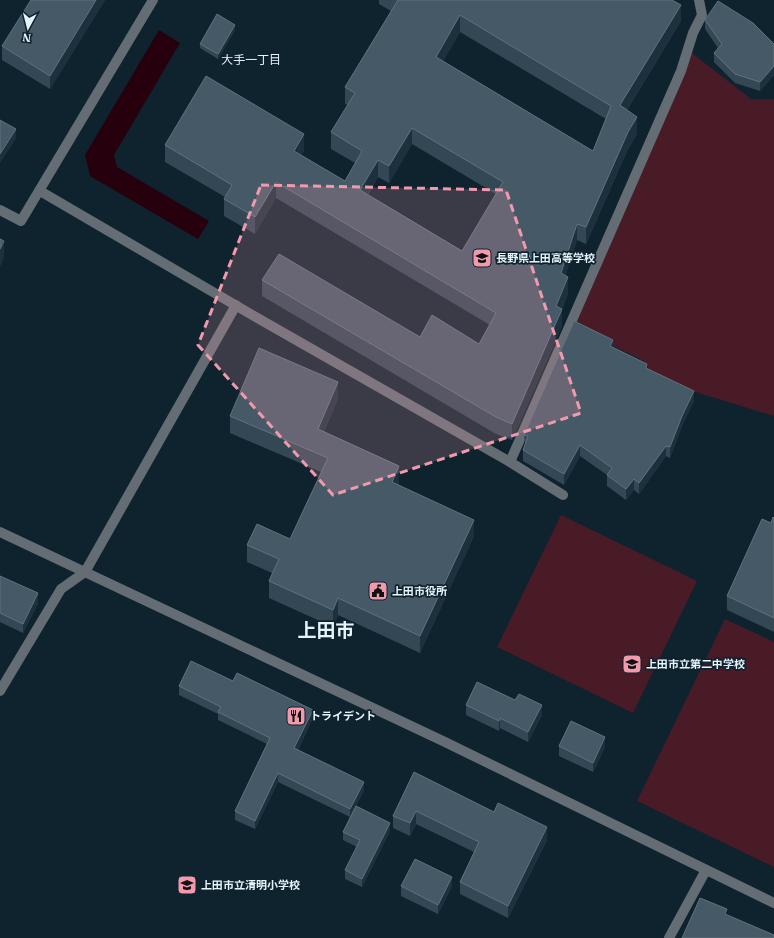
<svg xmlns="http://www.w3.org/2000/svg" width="774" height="938" font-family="'IBM Plex Serif','Noto Sans JP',serif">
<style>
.green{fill:#481b27}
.water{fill:#26000c}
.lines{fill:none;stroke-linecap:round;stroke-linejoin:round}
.minor{stroke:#636d73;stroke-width:10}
.wall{fill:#334754;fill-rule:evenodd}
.shaded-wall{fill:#1c313d}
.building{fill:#465966;stroke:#5f727d;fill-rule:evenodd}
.marked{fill:#f29aad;fill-opacity:0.2;stroke:#f29aad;stroke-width:3;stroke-dasharray:8 5;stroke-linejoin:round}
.labels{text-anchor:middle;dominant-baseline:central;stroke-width:3.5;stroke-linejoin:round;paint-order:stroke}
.poi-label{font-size:11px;font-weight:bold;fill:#e7f3fb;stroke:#0e232e;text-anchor:start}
.neighbourhood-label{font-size:12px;fill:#e7f3fb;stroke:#0e232e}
.town-label{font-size:19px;font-weight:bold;fill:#e7f3fb;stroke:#0e232e}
</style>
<rect width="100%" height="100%" fill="#0e232e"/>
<!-- green -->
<g class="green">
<path d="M688 50 751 99H774V416L656 380 644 361 570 325Z"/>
<path d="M561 515 697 581 633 713 497 647Z"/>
<path d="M725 619 774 642V867L637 801Z"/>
</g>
<!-- water -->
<path class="water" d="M159 30 180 43 114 155 117 167 209 221 198 239 90 176 85 155Z"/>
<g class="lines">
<!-- minor -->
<g class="minor">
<path d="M40 191 254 316 510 462 563 495"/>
<path d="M0 210 21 221 153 0"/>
<path d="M510 462 681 71 693 33 702 15 699 0"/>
<path d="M0 532 445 742 774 903"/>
<path d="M0 691 61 589 85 572 236 305"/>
<path d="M669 938 706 870"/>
</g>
</g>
<!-- wall -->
<g class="wall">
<path d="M31 0H105L50 89 2 60V46Z"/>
<path d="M379 0H672L681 21 627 110 637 134 628 149 586 244 577 240 565 276 568 294 562 309V326L512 440 496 434 262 296V280L420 337 479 344 490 325 276 198 255 234 224 216V199L225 197 165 162V145L304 151 301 155 345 181 355 163 331 149V132L348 105 345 104V87L391 11 379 4ZM460 32 606 119 593 151 443 61ZM412 144 496 194 462 251 368 195 378 177 389 183Z"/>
<path d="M705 20 774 44V75L760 91 735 83 714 62V53L718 48 705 29Z"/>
<path d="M235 30 218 59 200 48V44Z"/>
<path d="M613 347 647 369 694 401 682 426 670 458 666 456 639 494 634 490 626 500 607 486V475L580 456 564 485 523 461V450L525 445 524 435Z"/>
<path d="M338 399 324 432 399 483 398 485 474 536 420 653 338 615 333 627 269 598V581L272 573 247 562V545L290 539 321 472 230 433V416Z"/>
<path d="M774 518V632L727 610V596Z"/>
<path d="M0 576 38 603 23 633 0 622Z"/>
<path d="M233 681 313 718 298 750 364 790 356 806 390 831 362 887 345 879V870L357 847 343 840V832L350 817 278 782 255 829 235 820V811L267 744 218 720V714L179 695V686Z"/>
<path d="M466 705 542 715 528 742 500 728 499 731 466 715Z"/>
<path d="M559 746 605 747 593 772 559 756Z"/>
<path d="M414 772 547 840 508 918 460 894V882L474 852 416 824 410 836 393 828V816Z"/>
<path d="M401 886H452L438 914 401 896Z"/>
</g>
<!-- shaded-wall -->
<g class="shaded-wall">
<path d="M96 0H105L50 89V76Z"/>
<path d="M681 5V21L620 121V105Z"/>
<path d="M460 15V32L436 73V57Z"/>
<path d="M235 25V30L218 59V54Z"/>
<path d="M774 66V75L760 91V82Z"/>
<path d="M637 117V134L628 149 586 244V227L628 132Z"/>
<path d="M412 128V144L389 183V166Z"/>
<path d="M16 129V139L0 163V154Z"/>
<path d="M304 134V151L294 168V151Z"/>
<path d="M378 160V177L360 207V190Z"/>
<path d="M276 182V198L255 234V217Z"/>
<path d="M577 224V240L561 290V273Z"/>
<path d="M4 241V258L0 267V249Z"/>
<path d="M568 277V294L556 323V306Z"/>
<path d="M562 309V326L512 440V424Z"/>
<path d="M613 340V351L610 346Z"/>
<path d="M338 382V399L318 446V429Z"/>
<path d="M694 391V401L682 426 670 458V447L682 416Z"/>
<path d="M580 445V456L564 485V474Z"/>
<path d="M666 446V456L639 494V483Z"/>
<path d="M399 466V483L392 499V482Z"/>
<path d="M634 479V490L626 500V489Z"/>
<path d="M474 520V536L420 653V636Z"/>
<path d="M38 593V603L23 633V624Z"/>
<path d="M338 598V615L333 627V610Z"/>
<path d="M542 705V715L528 742V732Z"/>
<path d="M313 710V718L294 757V748Z"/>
<path d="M500 718V728L499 731V721Z"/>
<path d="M605 737V747L593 772V763Z"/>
<path d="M278 773V782L255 829V821Z"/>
<path d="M364 782V790L350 817V809Z"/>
<path d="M416 811V824L410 836V823Z"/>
<path d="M390 823V831L362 887V879Z"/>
<path d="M547 827V840L508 918V906Z"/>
<path d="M452 877V886L438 914V905Z"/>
</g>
<!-- building -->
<g class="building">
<path d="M31 0H96L50 76 2 46Z"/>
<path d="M398 0H672L681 5 620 105 637 117 628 132 586 227 577 224 561 273 568 277 556 306 562 309 512 424 496 417 262 280 279 254 420 337 432 315 479 344 496 313 276 182 255 217 224 199 232 185 165 145 206 76 304 134 294 151 345 181 362 151 331 132 355 93 345 87ZM460 15 611 106 593 151 436 57ZM412 128 503 182 462 251 360 190 378 160 389 166Z"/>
<path d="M718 1 753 23 774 44V66L760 82 735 74 714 53 722 44 705 20Z"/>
<path d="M217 14 235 25 218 54 200 44Z"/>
<path d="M0 120 16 129 0 154Z"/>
<path d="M0 239 4 241 0 249Z"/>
<path d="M574 321 613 340 610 346 647 364 646 368 694 391 682 416 670 447 666 446 639 483 634 479 626 489 607 475 612 468 580 445 564 474 523 450 528 436 524 435Z"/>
<path d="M259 348 338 382 318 429 399 466 392 482 474 520 420 636 338 598 333 610 269 581 279 559 247 545 257 524 290 539 328 458 230 416Z"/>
<path d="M773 517 774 518V618L727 596 762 519 771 523Z"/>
<path d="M0 576 38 593 23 624 0 613Z"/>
<path d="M191 661 233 681 237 673 313 710 294 748 364 782 350 809 278 773 255 821 235 811 270 738 218 712 221 707 179 686Z"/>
<path d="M477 682 515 700 519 694 542 705 528 732 500 718 499 721 466 705Z"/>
<path d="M571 721 605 737 593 763 559 746Z"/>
<path d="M414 772 494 812 498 803 547 827 508 906 460 882 479 842 416 811 410 823 393 816Z"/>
<path d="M356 806 390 823 362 879 345 870 360 840 343 832Z"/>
<path d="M415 859 452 877 438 905 401 886Z"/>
<path d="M700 898 727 909 725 914 774 935V938H682Z"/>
</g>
<!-- marked area -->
<path class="marked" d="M261 185 506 190 581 413 333 495 198 345Z"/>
<!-- icons -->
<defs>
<symbol id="school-square" viewBox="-11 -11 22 22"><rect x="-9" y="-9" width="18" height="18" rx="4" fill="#f29aad" stroke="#0e232e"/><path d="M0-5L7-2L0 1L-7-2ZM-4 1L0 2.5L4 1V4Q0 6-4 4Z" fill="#111"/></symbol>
<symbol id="civic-square" viewBox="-11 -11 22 22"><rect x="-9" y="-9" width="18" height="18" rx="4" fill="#f29aad" stroke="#0e232e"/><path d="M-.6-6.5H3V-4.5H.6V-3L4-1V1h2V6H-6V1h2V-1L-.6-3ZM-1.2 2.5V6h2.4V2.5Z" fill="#111"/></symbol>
<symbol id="restaurant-square" viewBox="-11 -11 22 22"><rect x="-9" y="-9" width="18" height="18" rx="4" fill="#f29aad" stroke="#0e232e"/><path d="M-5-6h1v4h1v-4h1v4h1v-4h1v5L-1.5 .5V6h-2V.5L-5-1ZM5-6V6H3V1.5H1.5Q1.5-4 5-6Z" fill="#111"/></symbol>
</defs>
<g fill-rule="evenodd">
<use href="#school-square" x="471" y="247" width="22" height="22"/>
<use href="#civic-square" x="367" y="580" width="22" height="22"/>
<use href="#school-square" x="621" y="653" width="22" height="22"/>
<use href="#restaurant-square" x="285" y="705" width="22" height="22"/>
<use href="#school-square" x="176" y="874" width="22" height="22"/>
</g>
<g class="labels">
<!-- poi labels -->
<g class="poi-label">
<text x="496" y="258">長野県上田高等学校</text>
<text x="392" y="591">上田市役所</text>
<text x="646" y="664">上田市立第二中学校</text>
<text x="310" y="716">トライデント</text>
<text x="201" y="885">上田市立清明小学校</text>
</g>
<!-- neighbourhood labels -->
<g class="neighbourhood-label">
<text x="251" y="59">大手一丁目</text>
</g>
<!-- town labels -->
<g class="town-label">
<text x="326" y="630">上田市</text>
</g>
</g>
<!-- north arrow -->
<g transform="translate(28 28) rotate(187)" stroke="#0e232e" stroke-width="3" paint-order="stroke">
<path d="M0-3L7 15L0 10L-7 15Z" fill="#e7f3fb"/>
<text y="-6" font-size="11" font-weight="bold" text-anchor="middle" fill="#e7f3fb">N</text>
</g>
</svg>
